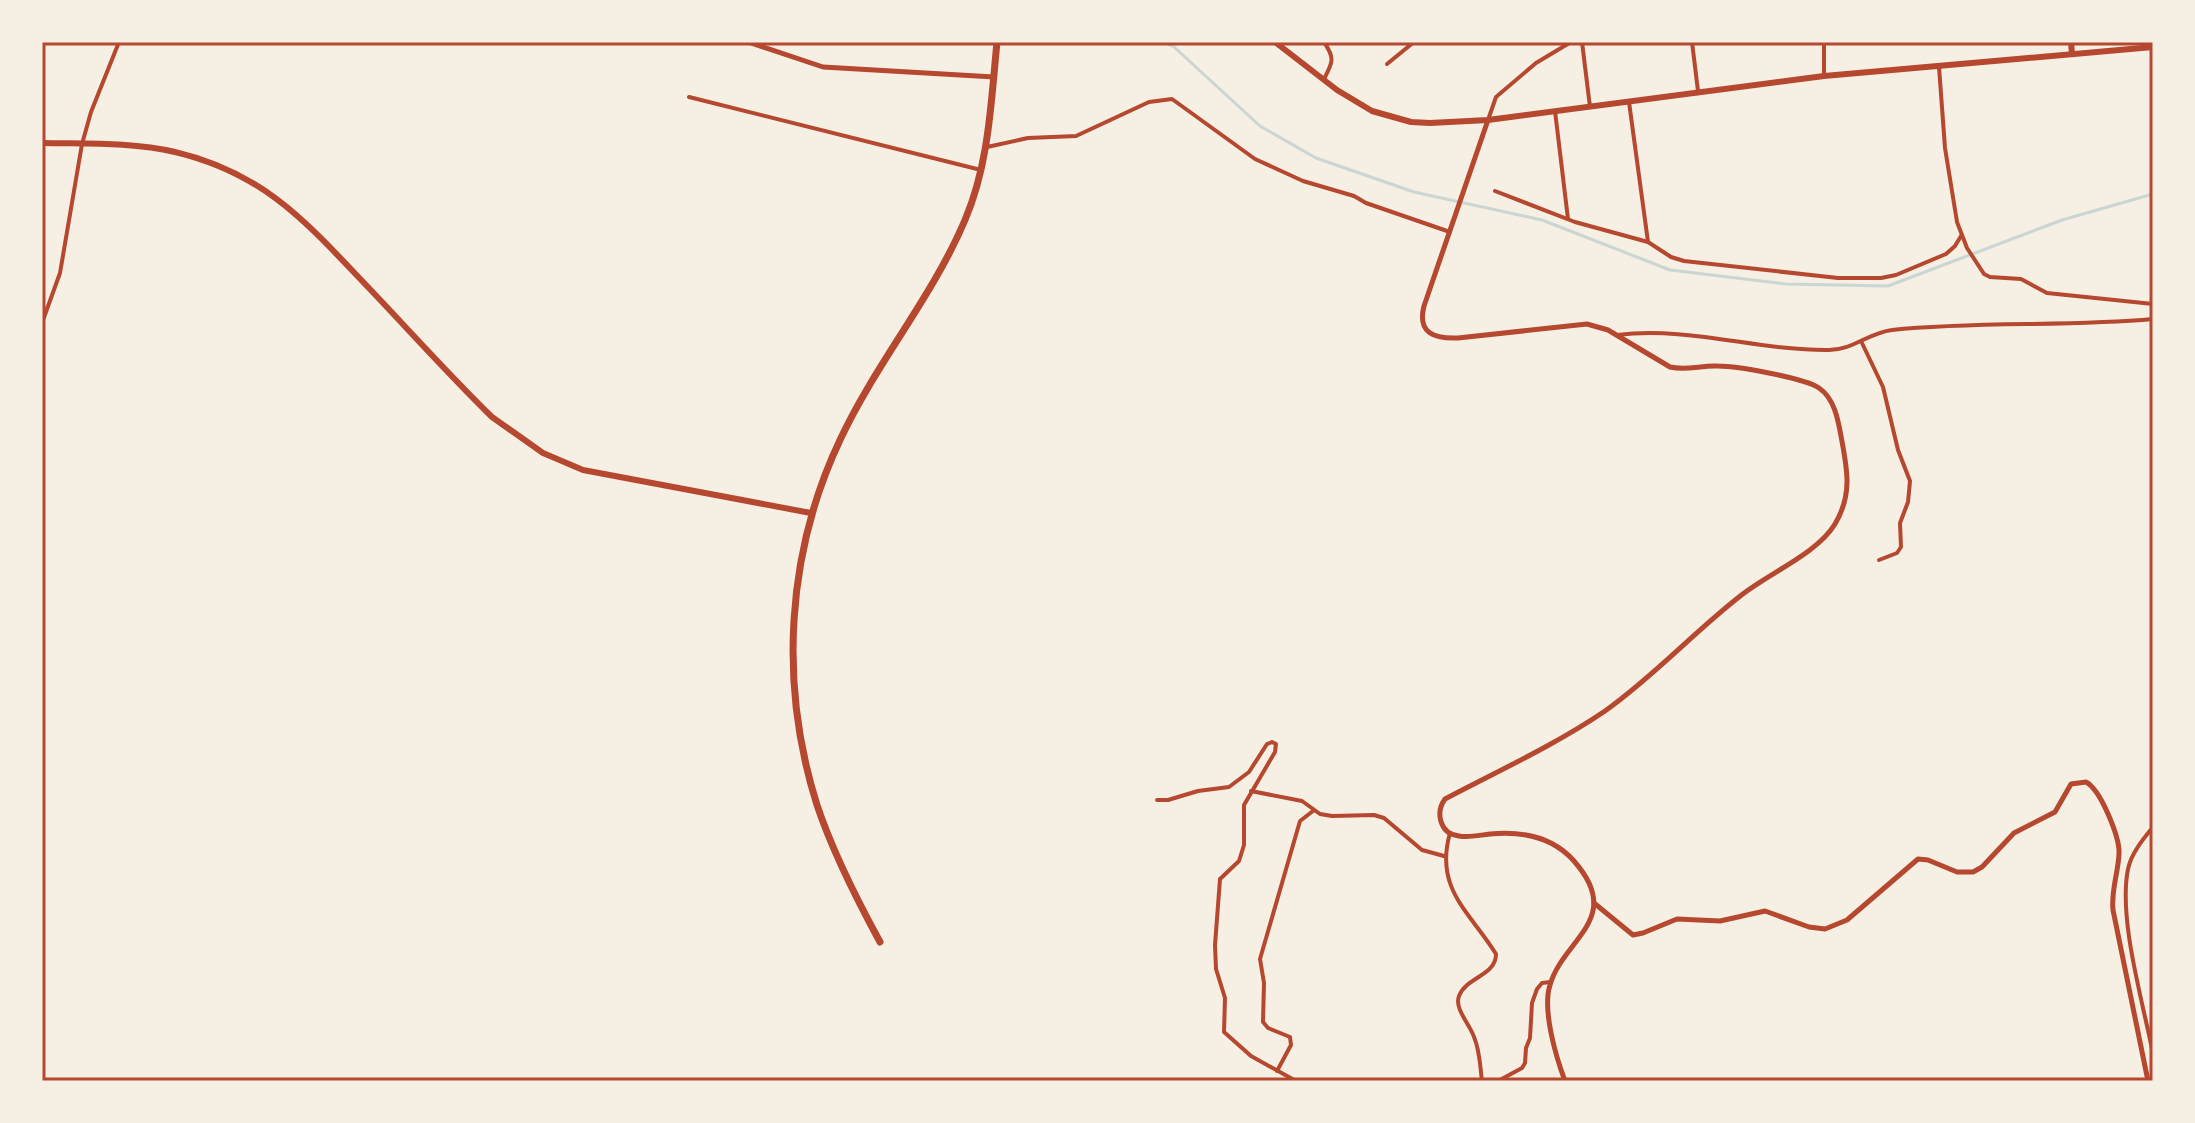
<svg xmlns="http://www.w3.org/2000/svg" width="2195" height="1123" font-family="'PT Sans',sans-serif">
<style>
.lines{fill:none;stroke-linecap:round;stroke-linejoin:round}
.stream{stroke:#c9d6d2;stroke-width:3}
.minor{stroke:#b5482f;stroke-width:4}
.tertiary{stroke:#b5482f;stroke-width:5}
.secondary{stroke:#b5482f;stroke-width:6}
.trunk{stroke:#b5482f;stroke-width:7}
.neatline{fill:none;stroke:#b5482f;stroke-width:3}
</style>
<rect width="100%" height="100%" fill="#f6efe4"/>
<g class="lines">
<!-- stream -->
<g class="stream">
<path d="M882 42H894"/>
<path d="M1162 42 1173 46 1260 126 1316 158 1414 192 1542 220 1670 270 1786 284 1888 286 2062 220 2153 194"/>
</g>
<!-- minor -->
<g class="minor">
<path d="M1582 42 1590 107"/>
<path d="M1692 42 1698 91"/>
<path d="M1824 42V76"/>
<path d="M1387 64 1414 42"/>
<path d="M1939 67 1945 148 1957 222 1967 248 1984 274 1990 277 2021 279 2047 293 2153 304"/>
<path d="M1324 79C1333 62 1335 58 1324 42"/>
<path d="M689 97 981 170"/>
<path d="M1629 102 1648 242"/>
<path d="M1555 111 1568 219"/>
<path d="M1488 120 1496 97 1536 63 1571 42"/>
<path d="M987 147 1028 138 1076 136 1149 102 1172 99 1255 159 1303 181 1354 196 1366 203 1450 232"/>
<path d="M1495 191 1575 222 1648 242 1671 257 1684 261 1838 278H1881L1896 275 1946 254 1955 246 1961 236"/>
<path d="M42 323 60 273 82 144 91 112 119 42"/>
<path d="M1617 335C1689 326 1758 351 1829 350 1853 350 1868 333 1892 330 1978 321 2066 327 2153 319"/>
<path d="M1862 343 1883 387 1898 450 1910 481 1908 502 1900 523 1901 547 1897 553 1879 560"/>
<path d="M1251 791 1302 801 1320 814 1332 816 1374 815 1384 818 1422 850 1444 856"/>
<path d="M1157 800H1168L1198 791 1229 787 1249 772 1267 744 1272 742 1276 744 1275 752 1244 805V845L1239 861 1220 879 1215 945 1216 969 1225 998 1224 1032 1251 1056 1296 1081"/>
<path d="M2153 827C2143 839 2131 854 2128 869 2118 919 2143 1002 2153 1054"/>
<path d="M1450 833C1434 889 1470 912 1496 954 1496 976 1466 977 1459 996 1454 1009 1470 1024 1474 1037 1480 1051 1480 1066 1482 1081"/>
<path d="M1277 1071 1291 1045 1290 1037 1268 1028 1263 1022 1264 983 1260 959 1300 821 1313 811"/>
<path d="M1498 1081 1522 1068 1525 1063 1526 1048 1530 1038 1532 1003 1537 989 1542 983 1550 982"/>
</g>
<!-- tertiary -->
<g class="tertiary">
<path d="M748 42 823 67 994 77"/>
<path d="M1488 120 1424 306C1417 333 1434 339 1458 338L1587 324 1608 330 1670 367C1687 371 1701 365 1718 366 1737 366 1804 378 1819 388 1834 398 1838 419 1841 436 1847 468 1853 494 1835 524 1817 554 1767 574 1739 597 1693 633 1653 677 1605 711 1555 745 1498 771 1445 799 1435 813 1440 834 1459 836 1469 838 1480 835 1490 834 1521 831 1552 836 1574 861 1625 919 1563 939 1550 985 1542 1010 1556 1057 1565 1081"/>
<path d="M1594 903 1633 935 1643 933 1677 919 1720 921 1765 911 1809 927 1825 929 1847 920 1918 859 1928 860 1957 872H1973L1982 867 2014 833 2055 812 2071 784 2086 782C2101 790 2120 838 2119 854 2118 874 2111 890 2113 910L2148 1081"/>
</g>
<!-- secondary -->
<g class="secondary">
<path d="M1275 42 1337 90 1372 111 1411 122 1430 123 1488 120 1824 76 2153 47"/>
<path d="M2071 42 2072 54"/>
<path d="M42 143C86 144 132 142 175 152 264 173 306 222 366 285 408 329 449 375 492 417L543 453 583 470 811 513"/>
</g>
<!-- trunk -->
<path class="trunk" d="M880 942C856 898 833 853 817 805 779 685 786 554 840 440 876 363 932 298 965 220 989 164 991 102 997 42"/>
</g>
<!-- border -->
<rect width="2195" height="1123" fill="none" stroke="#f6efe4" stroke-width="88"/>
<rect x="44" y="44" width="2107" height="1035" class="neatline"/>
</svg>
